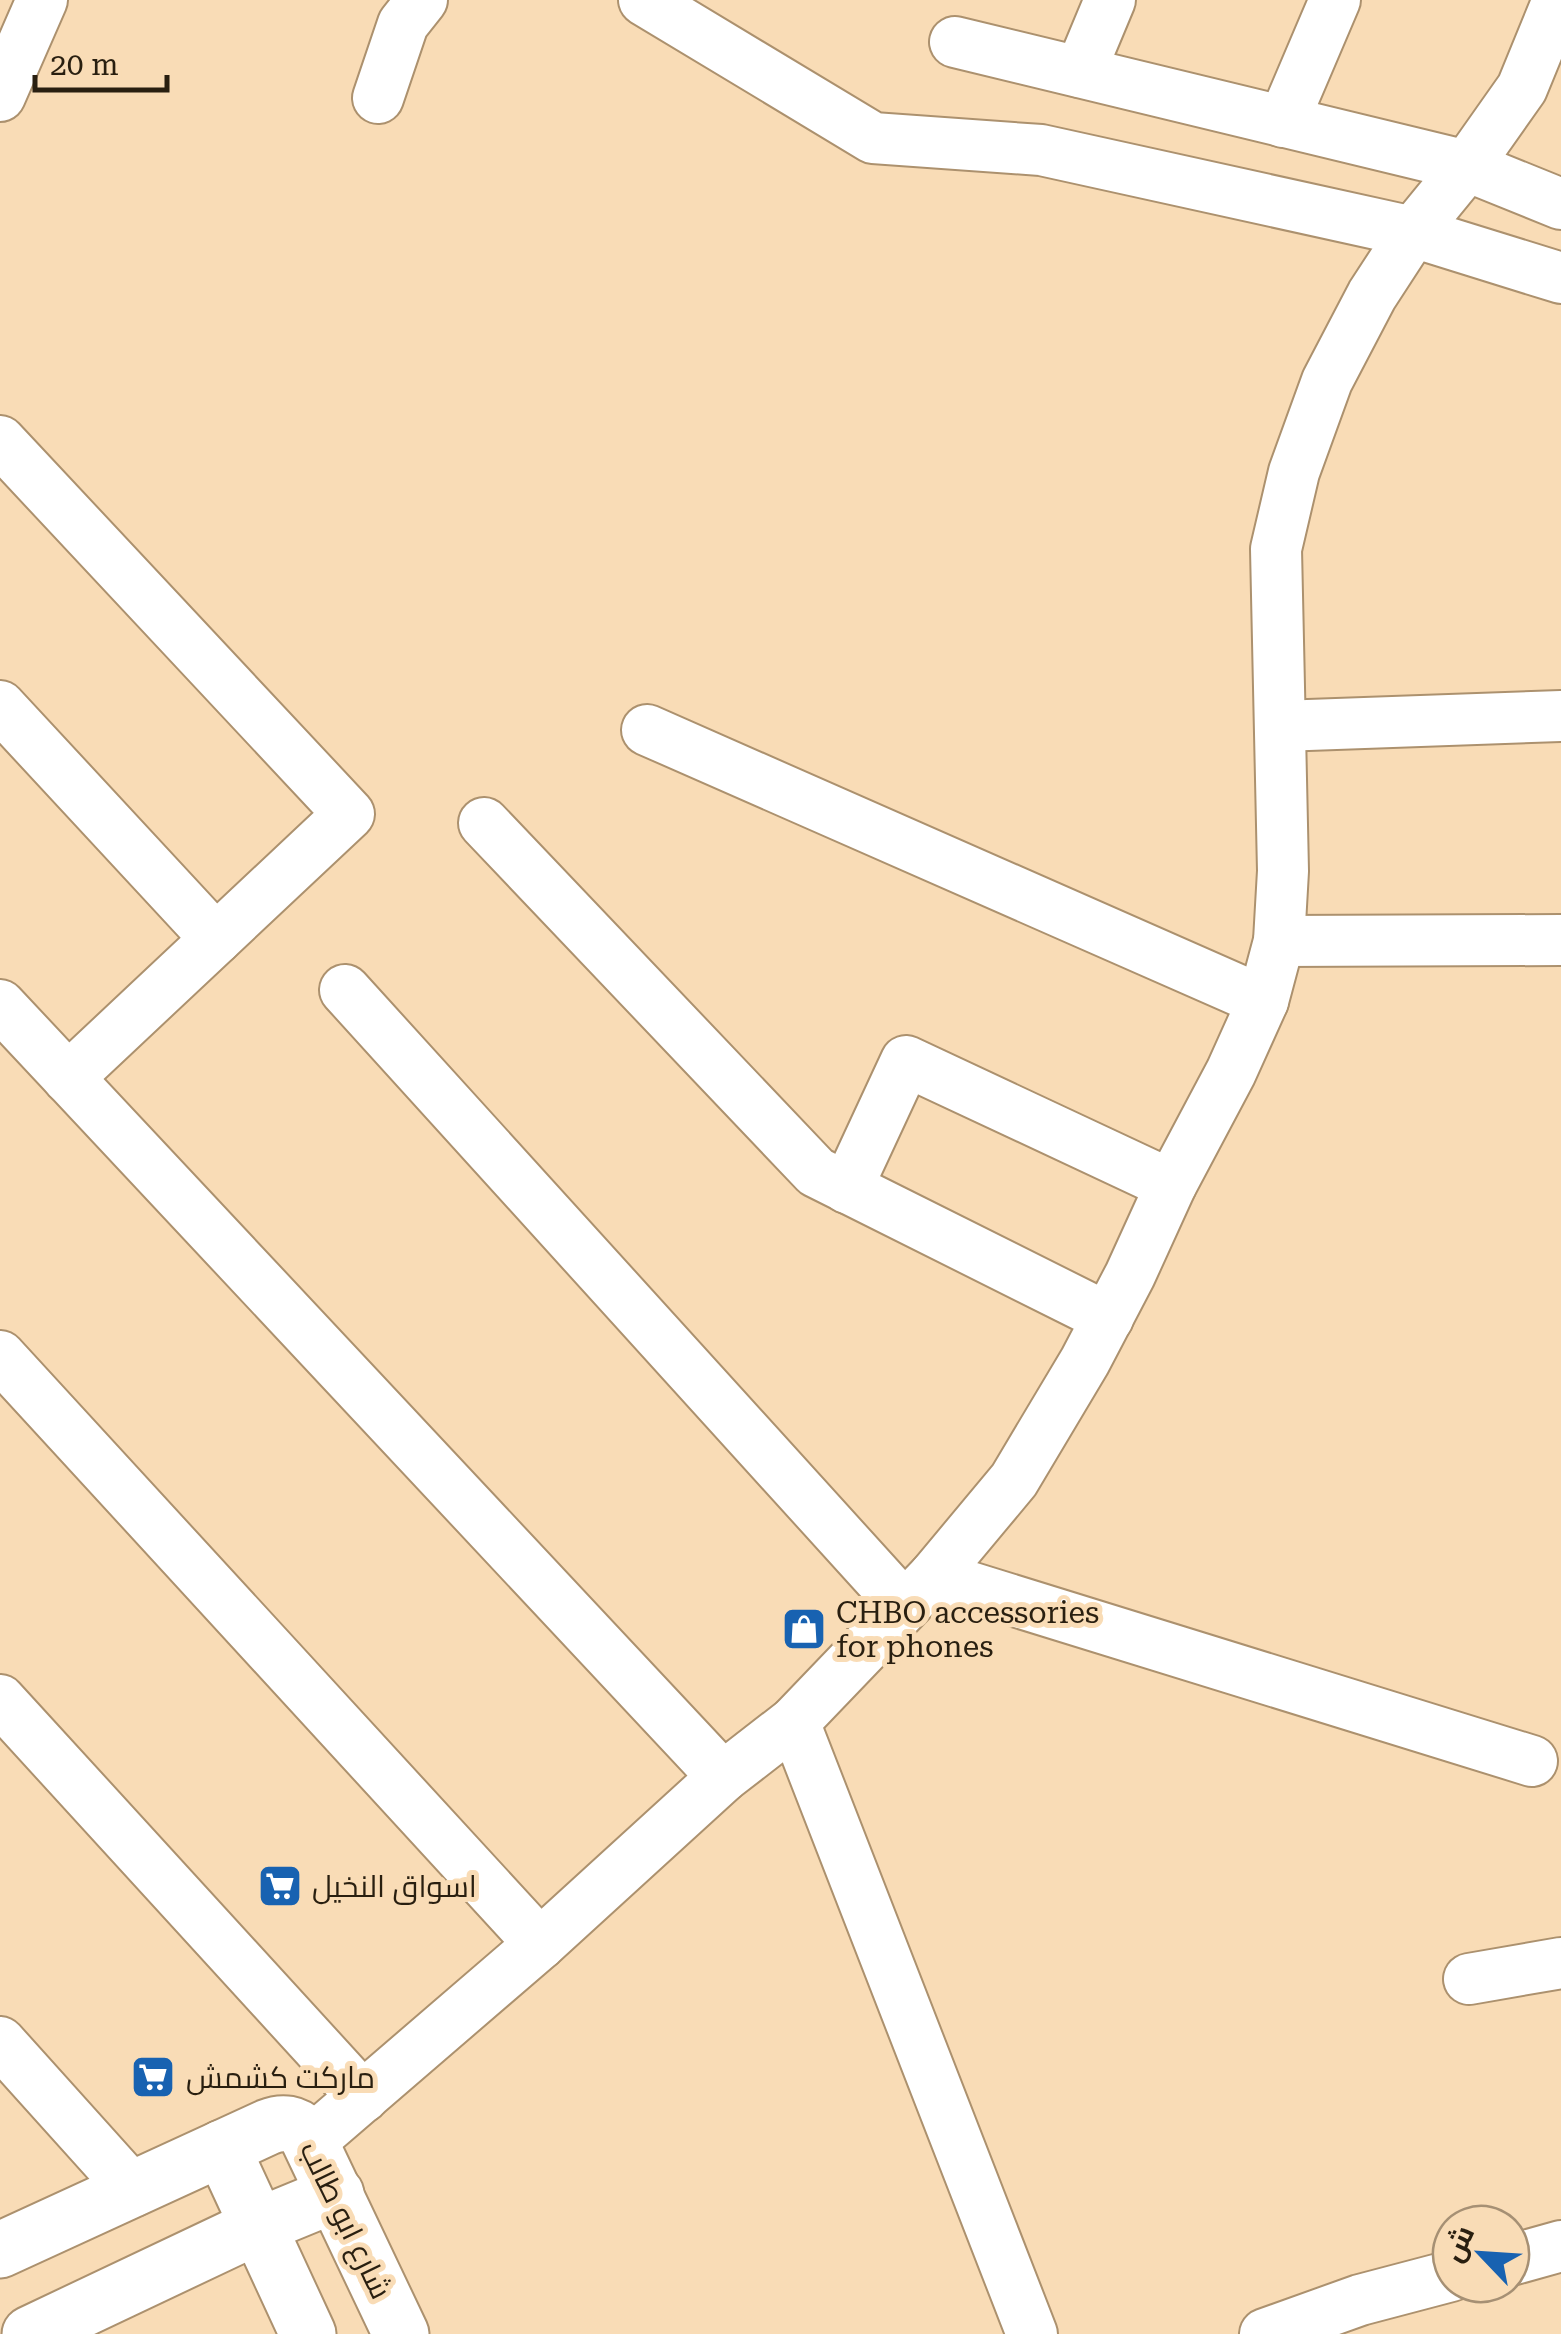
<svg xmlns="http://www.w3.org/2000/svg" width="1561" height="2334" font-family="'Roboto Serif',Cairo,serif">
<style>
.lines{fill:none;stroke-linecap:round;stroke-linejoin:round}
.minor-casing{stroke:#ac916e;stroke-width:54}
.tertiary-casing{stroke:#ac916e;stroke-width:59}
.minor{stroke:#fff;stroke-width:50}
.tertiary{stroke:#fff;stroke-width:55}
.labels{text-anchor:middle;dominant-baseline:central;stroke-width:10;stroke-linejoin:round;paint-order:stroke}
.poi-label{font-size:30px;fill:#291f10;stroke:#f9dcb6;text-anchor:start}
.street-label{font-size:30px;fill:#291f10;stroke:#f9dcb6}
</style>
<rect width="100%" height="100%" fill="#f9dcb6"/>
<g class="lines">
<defs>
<g id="minor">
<path d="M644 0 873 138 1041 150 1413 232 1561 278"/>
<path d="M955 42 1467 166 1561 204"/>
<path d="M1080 72 1110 0"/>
<path d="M0 96 42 0"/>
<path d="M378 98 403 24 422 0"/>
<path d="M1283 122 1335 0"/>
<path d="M0 441 349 814 68 1078"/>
<path d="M0 706 216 939"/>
<path d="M1280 726 1561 716"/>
<path d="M647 730 1263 1001"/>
<path d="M484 823 816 1172 1108 1318"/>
<path d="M1279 941 1561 940"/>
<path d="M345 990 904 1606"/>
<path d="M0 1005 723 1777"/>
<path d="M847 1188 906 1061 1171 1185"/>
<path d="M0 1356 540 1944"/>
<path d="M934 1576 1532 1761"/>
<path d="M0 1700 363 2097"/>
<path d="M794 1722 1032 2334"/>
<path d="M1469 1979 1561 1963"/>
<path d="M0 2042 134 2191"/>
<path d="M310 2142 540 1944 723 1777 794 1722 934 1576 1014 1480 1085 1361 1130 1275 1171 1185 1231 1072 1263 1001 1279 941 1283 871 1276 549 1294 472 1327 381 1372 295 1413 232 1467 166 1522 88 1558 0"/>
<path d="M1511 2260 1561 2246"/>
<path d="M1265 2334 1360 2300 1451 2276"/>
</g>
<g id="tertiary">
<path d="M222 2148 308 2334"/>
<path d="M0 2250 268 2127C283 2121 295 2123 306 2134L401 2334"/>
<path d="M30 2334 258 2226 336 2194"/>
</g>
</defs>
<!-- minor casing -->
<use href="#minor" class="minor-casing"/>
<!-- tertiary casing -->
<use href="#tertiary" class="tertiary-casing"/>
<!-- minor -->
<use href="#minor" class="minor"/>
<!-- tertiary -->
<use href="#tertiary" class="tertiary"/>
</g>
<!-- icons -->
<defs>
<symbol id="shop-square" viewBox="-11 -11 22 22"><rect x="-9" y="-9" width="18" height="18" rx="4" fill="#1862b1" stroke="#f9dcb6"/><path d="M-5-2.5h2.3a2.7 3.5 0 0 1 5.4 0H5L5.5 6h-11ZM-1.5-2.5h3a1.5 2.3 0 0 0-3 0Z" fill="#fff"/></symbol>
<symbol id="supermarket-square" viewBox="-11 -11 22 22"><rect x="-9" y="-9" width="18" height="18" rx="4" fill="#1862b1" stroke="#f9dcb6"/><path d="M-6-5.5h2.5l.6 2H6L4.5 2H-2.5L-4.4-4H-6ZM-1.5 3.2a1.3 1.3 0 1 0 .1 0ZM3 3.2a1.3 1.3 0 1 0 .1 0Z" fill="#fff"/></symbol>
</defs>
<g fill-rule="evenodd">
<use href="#shop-square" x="779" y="1604" width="50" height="50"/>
<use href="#supermarket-square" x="255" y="1861" width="50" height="50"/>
<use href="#supermarket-square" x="128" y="2052" width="50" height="50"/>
</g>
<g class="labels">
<!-- poi labels -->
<g class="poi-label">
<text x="836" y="1612">CHBO accessories<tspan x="836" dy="34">for phones</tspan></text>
<text x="312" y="1886">اسواق النخيل</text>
<text x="186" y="2077">ماركت كشمش</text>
</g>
<!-- street labels -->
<g class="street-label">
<text transform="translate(346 2220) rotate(64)">شارع ابو طالب</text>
</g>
</g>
<!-- north arrow -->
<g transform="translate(1481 2254) rotate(295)"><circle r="48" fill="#f9dcb6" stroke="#a69074" stroke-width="2.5"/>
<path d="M0-8L18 38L0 25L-18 38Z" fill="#1862b1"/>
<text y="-15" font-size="28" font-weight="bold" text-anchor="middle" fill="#291f10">ش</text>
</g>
<!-- scale -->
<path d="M35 75v15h132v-15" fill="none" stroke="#291f10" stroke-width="5"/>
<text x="50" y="75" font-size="30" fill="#291f10" stroke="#f9dcb6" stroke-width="8" paint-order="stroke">20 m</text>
</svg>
